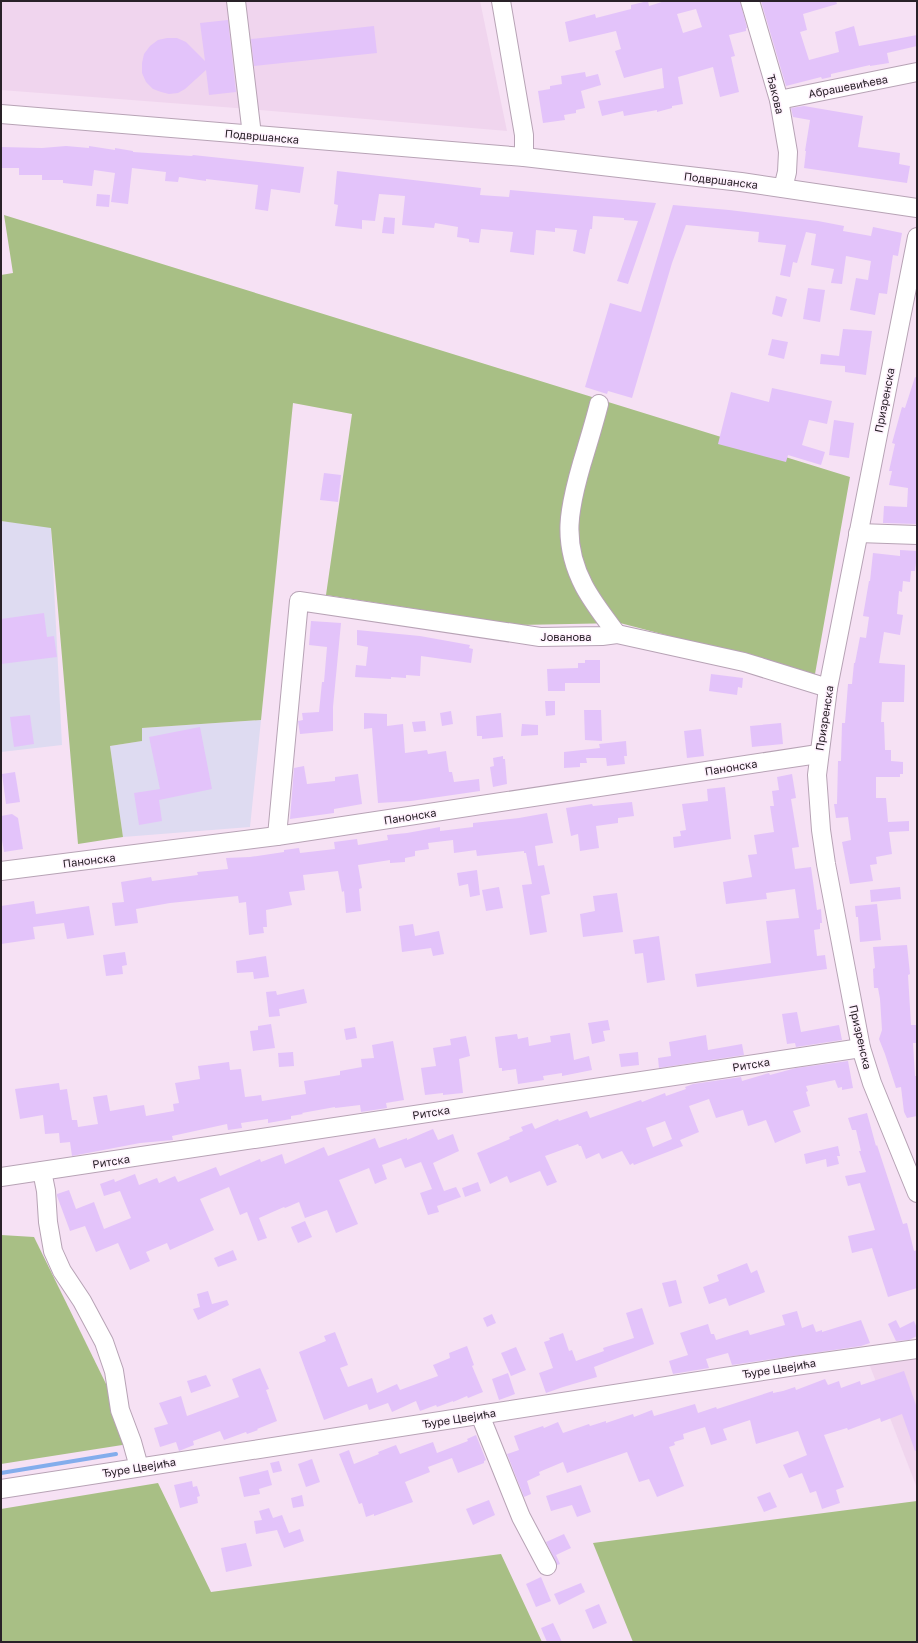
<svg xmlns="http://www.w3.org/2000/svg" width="918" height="1643" font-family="'Golos Text',sans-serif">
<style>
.commercial{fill:#dedbf1}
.built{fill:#f0d5ee}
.green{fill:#a8bf85}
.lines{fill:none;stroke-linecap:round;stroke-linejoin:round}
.stream{stroke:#83adec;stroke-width:4}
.building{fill:#e3c3fa;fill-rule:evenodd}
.minor-casing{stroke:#b7a3b5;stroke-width:20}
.minor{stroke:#fff;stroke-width:18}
.labels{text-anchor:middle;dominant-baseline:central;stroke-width:3;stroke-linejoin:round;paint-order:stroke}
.street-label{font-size:11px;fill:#292128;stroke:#fef1fd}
</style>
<rect width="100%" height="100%" fill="#f6e1f4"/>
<!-- commercial -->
<g class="commercial">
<path d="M1 521 51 527 62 745 1 752Z"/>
<path d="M261 720 250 827 123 837 110 746 142 741V728Z"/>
</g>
<!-- built -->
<g class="built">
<path d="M1 1H480L507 131 249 109 1 90Z"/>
<path d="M917 1352V1488L868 1361Z"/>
</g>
<!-- green -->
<g class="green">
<path d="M4 215 850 477 815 674 620 623 519 625 326 595 352 414 293 403 261 720 142 728V741L110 746 123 837 78 844 51 528 1 521V275L13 273Z"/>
<path d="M1 1235 34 1237 135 1443 1 1464Z"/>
<path d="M158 1483 211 1592 501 1554 542 1642H1V1509Z"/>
<path d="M917 1501V1642H633L593 1543Z"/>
</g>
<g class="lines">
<!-- stream -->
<path class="stream" d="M1 1473 116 1454"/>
</g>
<!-- building -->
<g class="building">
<path d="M648 1 649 6 665 1H740L747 28H746V31L729 35 735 56 731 57 739 92 720 97 713 67 678 77 683 104 672 106V108L657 112V110L624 116 623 111 602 116 598 101 664 88 662 68 624 78 615 51 621 49 616 31 569 42 565 22 595 14 596 18 631 9V5ZM696 9 702 27 683 33 677 14Z"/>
<path d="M761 1H836L837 4 803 14 807 30 800 32 809 60 839 52 835 32 854 26 859 46 917 35V46L887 53 889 63 870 66V65L831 74V77L822 79 821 77 786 86Z"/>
<path d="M228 20 236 92 209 95 206 70 185 89 178 93 169 94 161 92 153 89 146 82 142 73V63L144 54 150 46 158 40 167 38H177L186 42 205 61 200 23Z"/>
<path d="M374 26 377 53 254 66 251 39Z"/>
<path d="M585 72 586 77 598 74 601 85 581 91 585 108 576 110V113L564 115 565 120 543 123 538 91 550 89V86L562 84 561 76Z"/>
<path d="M804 106 863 116 858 147 900 153 899 164 910 166 907 183 804 168 806 151H805L810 120 793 117 791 108Z"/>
<path d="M66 146 89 148V146L115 150V148L133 151V152L192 156 193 155 304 167 300 193 271 189 268 211 255 209 258 185 206 179V181L179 177 178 182 165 181 166 172 132 168 128 204 111 202 115 173 94 170 92 186 63 183V180H42V175H19V168H1V147L42 148Z"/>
<path d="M337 171 481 188 480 195 509 197 510 190 656 203 628 284 617 281 638 221 624 220V218L593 216 592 229H590L585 254 573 251 577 230 555 228V232L536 230 534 255 510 252 513 232 481 229 479 243 469 242V239L457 237 458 227 435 223 434 228 402 225 405 196 379 194 375 221 362 220V229L335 226 338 205 334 204Z"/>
<path d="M97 194 110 195 109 207 96 206Z"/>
<path d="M673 205 729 210 818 221 844 226 843 231 871 236 873 227 902 233 898 256 893 255 887 294 879 293 875 315 850 310 856 278 868 280 871 261 846 256 842 284 831 283 834 269 811 265 816 234 806 232 797 263 793 262 790 277 780 275 786 245 758 242 759 232 686 225 672 263 632 398 608 391 607 394 585 387 610 303 641 312Z"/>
<path d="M384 217 395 218 394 234 382 233Z"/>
<path d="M808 288 825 290 820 322 803 319Z"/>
<path d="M776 296 787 299 782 317 772 314Z"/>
<path d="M843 329 872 331 866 375 845 372V366L820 364 821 354 839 356Z"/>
<path d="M772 339 788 342 784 359 768 355Z"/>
<path d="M915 377 917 378V524L883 523 884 506 907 507 908 488 889 485 892 471H889L895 444 892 443 902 407 905 408Z"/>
<path d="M772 388 832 401 827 424 809 420 802 445 825 452 821 465 788 455 786 462 718 444 731 392 769 402Z"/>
<path d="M834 420 854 423 849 458 829 455Z"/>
<path d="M324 473 341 475 338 502 320 500Z"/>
<path d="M900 550 917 551V563H916L915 571H911L910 582 903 581 902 592 899 591 897 614 903 615 900 635 884 632 879 663 905 665 904 702H882L881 722H884L885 750H891V761L903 762V774H900V777H876V798H886L888 822 909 821V831L889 832 892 854 876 857 877 864 870 865 873 881 850 884 842 842 851 840 848 817 836 818 834 804H837L838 761H841L842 723H845L848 684H852L854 663H855L860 637 866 638 869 617 863 616 869 581H870L873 553 900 556Z"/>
<path d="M44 613 47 637 54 636 57 657 1 664V619Z"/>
<path d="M311 621 341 623 333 707V731L300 734 298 721 303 720 302 713 319 712 322 682H324L327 647 309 645Z"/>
<path d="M357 630 420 636 470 645 469 648 473 649 471 663 421 656 420 676 406 675V678L391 677V679L355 677 356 665 366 666 368 647 357 645Z"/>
<path d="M585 660H600V683H565V691H548L547 669 578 668V663H585Z"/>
<path d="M711 674 743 678 742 688 738 687 737 695 709 691Z"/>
<path d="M545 701H555V715L546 716Z"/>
<path d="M584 710H601L602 741 585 740Z"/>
<path d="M451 711 453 724 442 726 440 713Z"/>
<path d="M364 713 387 714V726L403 724 405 753 427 750 428 754 446 751 449 772H452L454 782 479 779 480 791 411 801 378 803 372 728 364 729Z"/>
<path d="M501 713 503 737 482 739V736H477L476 716Z"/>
<path d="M30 715 34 744 14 747 10 717Z"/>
<path d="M425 721 426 731 414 732 412 722Z"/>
<path d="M781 723 783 744 752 747 750 726Z"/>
<path d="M522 724 538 725V735L521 736Z"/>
<path d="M200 727 212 789 159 800 162 821 139 825 134 793 160 789 149 737Z"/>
<path d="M701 729 704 756 687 758 684 731Z"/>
<path d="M626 741 627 756H624L625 764 607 766 606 758H586L587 763H580V767L564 768V752L600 748 599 744Z"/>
<path d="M503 756V759H505L507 784 493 787 490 767 494 766 493 758Z"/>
<path d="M304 766 307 784 335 781V777L358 774 362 804 334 809V813L290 819 294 768Z"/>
<path d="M15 772 20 802 6 804 2 774Z"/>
<path d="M792 774 796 798 791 799 799 847 792 848 795 869 811 867 817 910 821 909 822 923H820V929L814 930 817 956 825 955 827 969 697 987 695 974 771 963 766 921 799 918 795 889 766 893 767 899 726 904 723 882 752 877 748 855 757 854 754 835 774 832 770 806H774L772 791 779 790 777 777Z"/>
<path d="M725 787 731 839 674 848 673 837 681 836 680 831 686 830 682 804 708 801 707 789Z"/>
<path d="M632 802 634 816 618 818V823L596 826 599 848 580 851 578 834 571 836 566 808 592 804 593 806Z"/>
<path d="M547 813 553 843 535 846 538 866 544 865 550 894 541 896 547 932 530 935 522 885 532 884 526 853H524V851L477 856 476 850 454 853 453 840 428 843 429 849 415 851V856L405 858V862L390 863V860L358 865 362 888 359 889 361 911 346 913 344 891 342 892 338 871 303 875 305 890 289 892 292 905 266 910 267 927H263L264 933 249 935 246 902 239 903 238 896 170 903 136 909 138 923 115 926 112 903 124 902 121 882 151 877 152 881 198 875 197 872 228 869 226 858 250 857 284 852V850L299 848 300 853 335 849 334 842 357 839 358 845 388 840 387 835 407 833 440 827V831L473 827V823L519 818Z"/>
<path d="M12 814 18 818 23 849 4 852 1 834V816Z"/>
<path d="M477 870 480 895 470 897 468 884 459 886 457 873Z"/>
<path d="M499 887 503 908 486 911 482 890Z"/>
<path d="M900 887 901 899 871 902 870 890Z"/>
<path d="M617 893 623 932 583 937 580 914 595 911 593 896Z"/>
<path d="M34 901 36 914 89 906 94 935 67 939 64 923 33 927 35 939 1 944V906Z"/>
<path d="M877 904 881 940 860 942 858 917H856L855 906Z"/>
<path d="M413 924 415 936 439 931 444 954 433 956 431 948 402 952 399 926Z"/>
<path d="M659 936 665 980 647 983 643 953 635 954 633 940Z"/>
<path d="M907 945 910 974 908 975 911 1025H916L917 1043H913L915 1076H917V1116L907 1118 904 1112 901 1087 896 1088 885 1054 879 1039 882 1030 880 999 878 988H874L873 969 875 968 873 947Z"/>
<path d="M125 952 127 965 122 966 123 974 106 976 103 955Z"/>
<path d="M266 956 269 977 254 979 253 972 237 973 236 961Z"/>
<path d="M304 989 307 1003 279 1009 280 1016 269 1017 266 992 276 991 277 995Z"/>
<path d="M797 1012 801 1032 839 1025 842 1040 796 1047 795 1043 787 1044 782 1014Z"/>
<path d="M608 1020 610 1030 603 1031 605 1041 592 1044 588 1023Z"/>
<path d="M271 1024 275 1048 253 1051 250 1031 258 1030V1026Z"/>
<path d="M355 1027 357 1038 346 1040 344 1029Z"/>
<path d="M570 1033 574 1060 589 1056 592 1070 562 1076V1073L543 1076 544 1080 518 1084 516 1069 502 1071V1068H499L495 1037 517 1034 518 1039 528 1037 529 1046 551 1042 550 1036Z"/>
<path d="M706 1035 708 1050 742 1044 744 1055 659 1068 658 1058 671 1056 669 1042Z"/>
<path d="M466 1036 470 1056 459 1059 463 1093 443 1095V1093L425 1095 421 1068 436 1066 433 1048 451 1045 450 1039Z"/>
<path d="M393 1041 404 1100 386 1103 387 1108 361 1112 360 1105 335 1108V1107L302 1113 303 1114 291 1116V1119L268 1123V1119L241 1123 242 1128 228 1130 227 1124 172 1136 173 1140 140 1143 72 1156 70 1142 60 1143 59 1133 45 1134 43 1115 20 1119 15 1089 59 1083 60 1090 67 1089 72 1120H77L78 1127 98 1124 93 1097 107 1095 110 1111 144 1105 146 1116 174 1111 173 1104 179 1103 175 1083 200 1079 198 1066 229 1062 230 1070 241 1069 245 1097 261 1095 262 1101 306 1094 304 1081 340 1075V1071L362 1067 361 1059 374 1058 372 1045Z"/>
<path d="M293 1052 294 1066 279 1067 278 1053Z"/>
<path d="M638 1052 639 1065 621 1067 619 1054Z"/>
<path d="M848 1061 853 1088 842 1090V1087L838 1088 835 1080 806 1086 808 1091 806 1092 810 1106 793 1111 801 1132 775 1143 766 1120 748 1126 743 1110 716 1118 709 1099 689 1106 699 1132 680 1140 683 1146 634 1165 633 1163 630 1165 622 1151 602 1159 599 1153 586 1159 581 1146H579L578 1144 545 1156 557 1182 547 1186 540 1171 510 1183 507 1176 490 1184 477 1153 510 1139 509 1137 523 1131 521 1127 532 1123 535 1129 558 1119 559 1121 587 1111 590 1118 641 1100 642 1102 665 1093 666 1096 686 1089 685 1087 693 1084 741 1077 742 1081 769 1073 770 1075 796 1068ZM665 1121 672 1139 653 1147 646 1128Z"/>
<path d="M867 1113 876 1146 877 1145 903 1224 907 1223 914 1251 917 1250V1288L888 1297 872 1248 852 1253 848 1236 875 1230 860 1183 848 1186 845 1176 866 1172 859 1151H861L856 1130H852L848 1118Z"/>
<path d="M433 1129 438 1140 453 1134 459 1151 433 1163 444 1191 456 1187 461 1197 437 1206 439 1212 428 1215 420 1193 432 1189 421 1162 405 1168 401 1158 382 1165 387 1179 375 1184 369 1168 339 1180 358 1224 336 1233 327 1210 305 1218 299 1202 285 1208 284 1207 259 1218 267 1238 258 1241 247 1212 240 1215 229 1187 200 1199 214 1230 170 1250 167 1243 146 1252 150 1261 130 1270 118 1243 96 1252 85 1226 70 1231 57 1196V1194L69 1190 76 1209 94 1202 104 1229 131 1218 120 1191 104 1196 100 1184 114 1179 115 1182 135 1174 139 1185 157 1178 159 1183 175 1176 178 1182 216 1167 220 1176 260 1159 261 1162 282 1154 285 1164 324 1147 328 1156 375 1138 379 1148 407 1138V1140Z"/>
<path d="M838 1146 840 1156H837L839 1164 827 1167 826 1159 806 1164 804 1154Z"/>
<path d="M478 1182 481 1191 465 1197 462 1188Z"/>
<path d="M305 1221 312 1237 298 1243 291 1227Z"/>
<path d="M233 1250 237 1260 218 1267 214 1258Z"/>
<path d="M747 1263 751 1273 757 1270 765 1292 729 1306 726 1298 709 1304 703 1287 719 1281 717 1275Z"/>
<path d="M676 1280 682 1303 669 1307 662 1283Z"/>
<path d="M208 1291 212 1304 227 1300 229 1305 198 1320 193 1309 200 1307 197 1294Z"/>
<path d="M642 1308 654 1344 594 1367 597 1377 563 1387 546 1393 539 1373 553 1368 544 1342 550 1340 549 1338 563 1333 569 1351 572 1350 576 1361 604 1351 603 1348 634 1338 626 1313Z"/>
<path d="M797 1311 802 1328 813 1324 816 1332 822 1330V1332L861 1320 870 1343 861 1346 732 1365 728 1353 706 1359 709 1368 673 1374 669 1361 688 1355 680 1333 708 1324 711 1334H714L716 1340 748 1330 750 1335 785 1325 782 1315Z"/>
<path d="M492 1314 496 1323 487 1327 483 1318Z"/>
<path d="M896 1320 900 1328 914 1321 917 1328V1336L909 1340 896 1341 888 1324Z"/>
<path d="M335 1332 348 1365 340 1368 348 1387 372 1378 377 1393 397 1384 400 1390 438 1376 433 1365 450 1358 449 1353 467 1346 474 1365 472 1366 483 1392 468 1398 467 1396 453 1402V1401L437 1407 436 1405 420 1411 416 1401 392 1412 388 1403 369 1410 367 1404 324 1420 299 1352 326 1341 324 1336Z"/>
<path d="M516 1347 526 1370 511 1376 501 1353Z"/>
<path d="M260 1368 269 1389 266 1390 277 1421 257 1429 258 1430 247 1434 246 1432 224 1440 220 1431 193 1441 194 1445 179 1451 176 1442 160 1447 154 1428 168 1424 159 1403 181 1396 187 1416 239 1397 232 1379Z"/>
<path d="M904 1371 917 1408V1451H915L902 1414 881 1422 880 1418 848 1430 847 1428 824 1435 844 1487 836 1490 840 1503 822 1509 816 1491 810 1493 802 1473 789 1478 783 1465 807 1455 798 1431 756 1444 750 1420 723 1429 727 1440 711 1445 705 1427 683 1434 684 1439 674 1442 675 1445 669 1447 684 1486 657 1497 649 1479 639 1482 627 1452 567 1473 563 1462 539 1472 540 1475 527 1481 531 1494 524 1497 507 1454 519 1450 514 1436 543 1426 544 1428 558 1422 563 1433 589 1424 590 1426 606 1421V1423L633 1414 634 1417 652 1410 654 1416 695 1404 698 1413 716 1407 717 1409 773 1391V1393L783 1391 795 1387 796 1390 825 1379 828 1385 839 1381 841 1388 860 1381 861 1385Z"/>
<path d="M508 1373 515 1394 499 1400 492 1379Z"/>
<path d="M206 1375 211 1386 191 1393 187 1381Z"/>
<path d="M476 1435 486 1460 484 1461V1463L458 1473 452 1458 428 1467 430 1472 405 1482 413 1502 374 1516V1514L366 1517 362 1503 359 1504 339 1454 349 1450 354 1464 379 1454 378 1452 396 1445 400 1454 433 1442 437 1453 468 1441 467 1439Z"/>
<path d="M312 1459 320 1482 306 1487 298 1464Z"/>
<path d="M279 1461 282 1471 273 1473 270 1463Z"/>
<path d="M268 1470 272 1485 259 1489 260 1494 244 1497 239 1477Z"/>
<path d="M192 1481 193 1487 197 1486 200 1496 197 1497 198 1503 180 1508 174 1485Z"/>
<path d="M581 1485 591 1512 577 1517 572 1505 551 1511 546 1496Z"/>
<path d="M770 1492 777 1507 764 1512 757 1497Z"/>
<path d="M302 1495 304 1506 293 1508 291 1498Z"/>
<path d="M489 1500 495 1515 473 1525 466 1509Z"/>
<path d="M269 1508 273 1518 282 1515 289 1533 300 1529 304 1541 284 1548 277 1530 256 1534 254 1521 262 1520 259 1511Z"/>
<path d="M564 1534 571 1548 556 1555 560 1564 557 1565 546 1542Z"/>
<path d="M246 1543 252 1566 226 1572 221 1548Z"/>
<path d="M541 1577 551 1601 536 1607 526 1584Z"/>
<path d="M581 1583 585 1592 559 1605 554 1594Z"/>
<path d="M599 1604 607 1623 593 1629 585 1610Z"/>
<path d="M553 1623 562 1642H547L541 1628Z"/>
</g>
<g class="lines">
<defs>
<g id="minor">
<path d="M236 1 252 135"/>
<path d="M501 1 524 135V157"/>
<path d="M750 1 779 100 788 152 787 172 783 188"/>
<path d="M779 100 917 72"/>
<path d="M1 114 524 157 741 182 917 208"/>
<path d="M917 237 828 688 817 775 821 830 826 864 861 1048 872 1083 917 1193"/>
<path d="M599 404C594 424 588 443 582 463 569 508 561 542 584 586 593 603 605 618 617 634"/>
<path d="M858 533 917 535"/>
<path d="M277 836 299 601 540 637 602 636 617 634 744 662 828 688"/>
<path d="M1 871 277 836 818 754"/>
<path d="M42 1171 46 1191 48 1222 53 1251 62 1271 82 1301 104 1342 114 1371 120 1410 132 1442 139 1467"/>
<path d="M1 1177 861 1048"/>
<path d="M480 1415 521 1517 547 1566"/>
<path d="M1 1489 795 1366 917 1349"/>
</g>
</defs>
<!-- minor casing -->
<use href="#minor" class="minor-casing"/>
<!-- minor -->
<use href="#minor" class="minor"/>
</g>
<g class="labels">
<!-- street labels -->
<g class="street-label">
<text transform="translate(848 86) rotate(-11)">Абрашевићева</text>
<text transform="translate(776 94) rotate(76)">Ђакова</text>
<text transform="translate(262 136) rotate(5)">Подвршанска</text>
<text transform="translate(721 180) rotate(7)">Подвршанска</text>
<text transform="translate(884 400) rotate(-79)">Призренска</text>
<text x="566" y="636">Јованова</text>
<text transform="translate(824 718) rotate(-81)">Призренска</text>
<text transform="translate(731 767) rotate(-9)">Панонска</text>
<text transform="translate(410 816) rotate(-9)">Панонска</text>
<text transform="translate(89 860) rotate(-7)">Панонска</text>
<text transform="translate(861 1037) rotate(77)">Призренска</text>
<text transform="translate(751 1064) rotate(-9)">Ритска</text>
<text transform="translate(431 1112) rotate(-9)">Ритска</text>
<text transform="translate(111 1161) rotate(-9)">Ритска</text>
<text transform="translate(779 1368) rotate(-9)">Ђуре Цвејића</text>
<text transform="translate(459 1418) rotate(-9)">Ђуре Цвејића</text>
<text transform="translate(139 1467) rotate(-9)">Ђуре Цвејића</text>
</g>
</g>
<!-- border -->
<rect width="918" height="1643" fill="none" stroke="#292128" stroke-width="4"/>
</svg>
